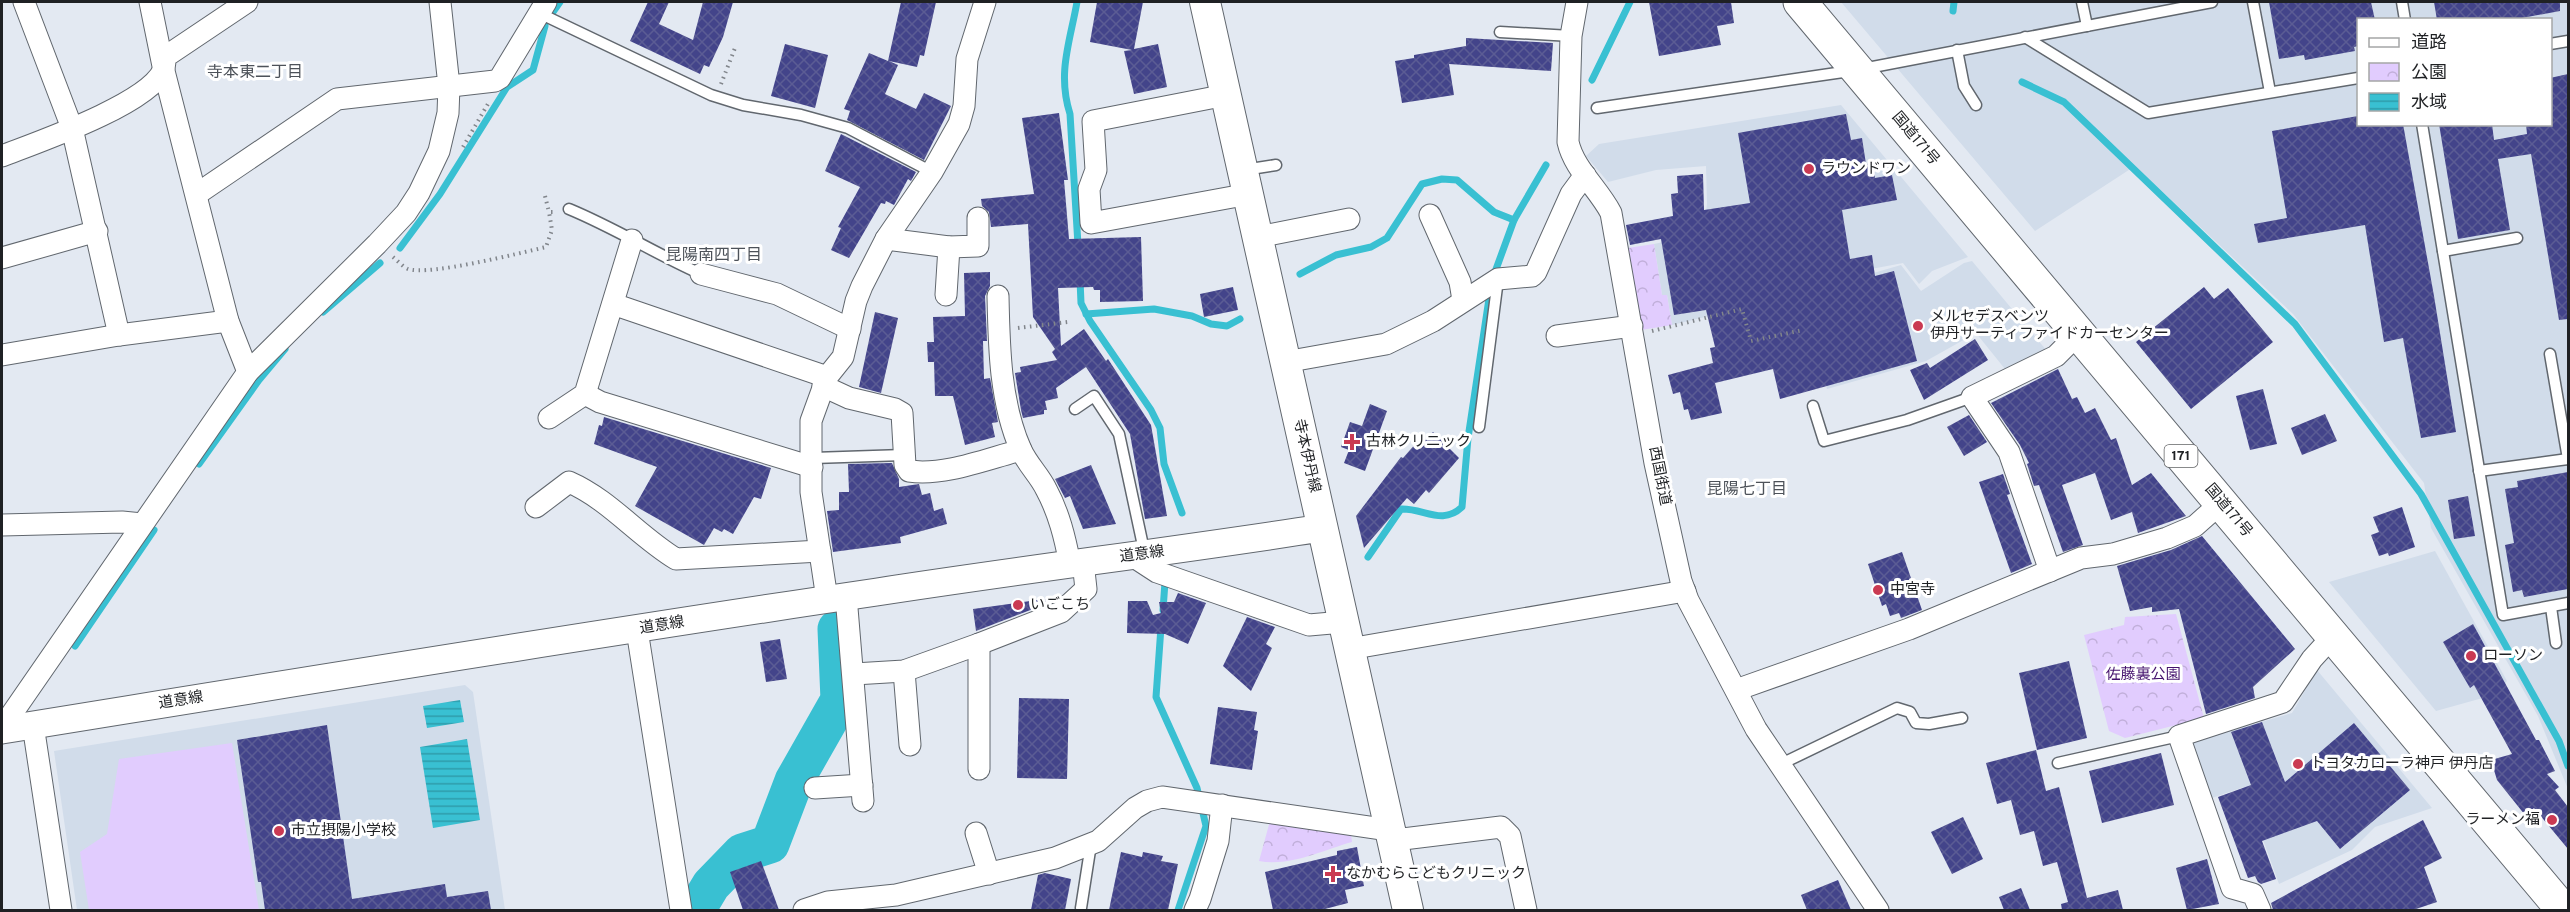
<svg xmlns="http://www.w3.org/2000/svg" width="2570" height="912" font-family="Overpass,'Noto Sans JP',sans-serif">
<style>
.built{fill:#d1dcea;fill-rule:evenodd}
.grass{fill:#e1ccfe}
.park{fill:url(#park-crowns)}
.water{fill:url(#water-rules)}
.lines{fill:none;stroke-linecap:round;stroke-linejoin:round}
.stream{stroke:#39c0d2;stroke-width:7}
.river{stroke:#39c0d2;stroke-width:39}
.building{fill:url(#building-cross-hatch)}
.service-casing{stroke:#61676e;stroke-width:13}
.minor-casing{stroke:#61676e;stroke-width:23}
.tertiary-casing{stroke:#61676e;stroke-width:29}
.secondary-casing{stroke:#61676e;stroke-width:32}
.trunk-casing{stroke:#61676e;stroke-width:35}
.path{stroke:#81858b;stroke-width:4;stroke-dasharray:1.5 4.5;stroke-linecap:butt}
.service{stroke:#fff;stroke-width:10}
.minor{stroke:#fff;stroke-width:21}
.tertiary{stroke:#fff;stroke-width:27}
.secondary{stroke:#fff;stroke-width:30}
.trunk{stroke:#fff;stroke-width:33}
.poi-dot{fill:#ca3a52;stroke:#fff;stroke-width:2}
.labels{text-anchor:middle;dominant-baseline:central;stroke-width:6;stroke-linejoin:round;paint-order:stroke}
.shield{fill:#fff;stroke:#626466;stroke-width:1.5}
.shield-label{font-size:14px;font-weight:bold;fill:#1f2124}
.street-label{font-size:15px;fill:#1f2124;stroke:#fff}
.poi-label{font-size:15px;fill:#1f2124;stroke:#fff;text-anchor:start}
.park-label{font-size:15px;fill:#44126d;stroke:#fff}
.neighbourhood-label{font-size:16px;fill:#4d5259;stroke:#fff}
</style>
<defs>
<pattern id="park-crowns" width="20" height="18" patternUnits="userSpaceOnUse" patternTransform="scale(1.5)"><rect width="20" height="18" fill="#e1ccfe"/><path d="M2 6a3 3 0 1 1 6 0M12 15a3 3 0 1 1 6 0" fill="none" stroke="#c1afda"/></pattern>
<pattern id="water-rules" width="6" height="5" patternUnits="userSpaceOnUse" patternTransform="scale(1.5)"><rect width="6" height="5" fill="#39c0d2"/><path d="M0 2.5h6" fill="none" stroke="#2f9caa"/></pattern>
<pattern id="building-cross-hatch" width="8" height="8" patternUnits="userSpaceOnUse" patternTransform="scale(1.5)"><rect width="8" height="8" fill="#43448a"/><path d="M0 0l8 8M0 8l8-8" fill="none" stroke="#5b5c94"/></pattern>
</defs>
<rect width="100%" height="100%" fill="#e3e9f2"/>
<!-- built -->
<g class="built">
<path d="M1841 2H2568V789L2538 716 2431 528 2424 483 2293 314 2135 166 2035 231ZM2358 20H2550V124H2358Z"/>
<path d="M1841 105 1968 257 1932 271 1919 284 1903 263 1839 275V283L1901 265 1921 291 1964 263 1972 261 2047 351 2005 369 1976 333 1926 361 1827 389 1810 323 1746 307 1672 325 1667 295H1662L1654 244 1704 233 1707 203 1706 166 1656 170 1608 182 1586 156 1599 144Z"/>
<path d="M2435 551 2507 681 2497 694 2436 711 2329 582Z"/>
<path d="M2317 670 2432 808 2375 827 2352 850 2279 884 2244 787 2212 798 2192 742 2292 713Z"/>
<path d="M465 685 473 692 505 910H77L54 751Z"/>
</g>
<!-- grass -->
<path class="grass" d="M232 743 259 910H89L80 852 107 834 119 759Z"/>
<!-- park -->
<g class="park">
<path d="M1654 244 1662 295H1667L1672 325 1641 330 1628 248Z"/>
<path d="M2176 614 2204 718 2125 738 2109 731 2084 635 2124 625 2125 617Z"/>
<path d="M1270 821 1351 834 1352 842C1323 850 1290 867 1259 861Z"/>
</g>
<!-- water -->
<g class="water">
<path d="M460 700 464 722 427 728 423 706Z"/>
<path d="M467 739 480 820 433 828 420 747Z"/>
</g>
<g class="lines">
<!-- stream -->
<g class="stream">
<path d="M1077 2C1070 42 1057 73 1070 114L1078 245"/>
<path d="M1953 11 1954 2"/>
<path d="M553 12 560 2"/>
<path d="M1592 80 1630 2"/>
<path d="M2022 82 2064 102 2295 324 2421 494 2559 741 2568 766"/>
<path d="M400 248 440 194 507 87 533 70 545 26"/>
<path d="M1495 272 1514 220"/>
<path d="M1300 274 1336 255 1371 247 1387 238 1422 184 1442 179 1457 180 1494 212 1514 220 1546 165"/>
<path d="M1080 280 1081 303 1090 321 1151 410 1160 428 1164 464 1182 513"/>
<path d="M323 312 380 263"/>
<path d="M1086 314 1154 309 1192 316 1211 324 1227 326 1240 319"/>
<path d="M199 464 259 380 285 349"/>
<path d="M1368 557 1401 509C1424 508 1442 526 1462 507L1468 438 1490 292"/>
<path d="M1163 610 1165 582"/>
<path d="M1161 627 1156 697 1197 788 1206 826 1178 910"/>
<path d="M75 646 154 530"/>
</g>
<!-- river -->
<path class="river" d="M696 910 711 885 742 853 770 844 794 781 840 700 837 629"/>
</g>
<!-- building -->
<g class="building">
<path d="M648 2H669L659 24 693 40 703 2H733L723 37 709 67 704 65 700 74 630 41Z"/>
<path d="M901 2H936L924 56 920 55 917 67 889 61 898 65 885 94 916 109 924 93 951 106 924 160 847 120 850 111 844 109 869 53 888 61Z"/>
<path d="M1097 2H1143L1134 49 1158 44 1167 87 1134 94 1124 51 1132 50 1090 42Z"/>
<path d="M1649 2H1731L1734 23 1717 26 1721 45 1659 56Z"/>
<path d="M2269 2H2371L2375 20H2358V46L2354 47 2355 51 2305 60 2304 55 2279 59Z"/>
<path d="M2434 2H2560V11L2511 20H2437Z"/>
<path d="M1466 38 1553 43 1551 71 1449 64 1454 95 1402 103 1395 61 1414 58V55L1466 46Z"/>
<path d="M785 44 828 55 815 108 771 96Z"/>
<path d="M2568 74V319L2559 320 2531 154 2498 159 2510 230 2458 239 2439 124H2492L2494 140 2527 134 2526 124H2550V78Z"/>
<path d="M1059 113 1068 180H1064L1069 239 1141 237 1143 301 1100 302V290H1094L1093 287 1058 288 1061 346 1084 329 1106 361 1108 359 1151 425 1167 516 1145 519 1130 434 1086 367 1056 388 1058 398 1045 401 1047 410H1044V414L1023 418 1021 410 1015 373 1021 372 1020 367 1057 360 1052 352 1055 349 1033 317 1028 224 991 227 989 212 982 206 981 199 1034 194 1022 118Z"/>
<path d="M1846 114 1851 140 1862 138 1866 164 1873 163 1875 178 1892 175 1897 200 1842 210 1850 259 1872 255 1875 276 1894 271 1917 361 1780 399 1773 369 1715 383 1722 413 1691 420 1688 409 1684 410 1680 392 1673 394 1668 375 1713 363 1710 348 1715 347 1706 310 1674 315 1661 239 1630 245 1626 225 1673 216 1671 194 1678 193 1677 176 1703 174 1704 210 1750 203 1738 133Z"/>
<path d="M2358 116V124H2403L2434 296 2456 432 2421 438 2403 338 2384 342 2365 225 2258 243 2254 224 2287 218 2272 131Z"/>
<path d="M841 134 916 172 911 181 908 179 894 205 886 201 885 204 881 203 849 258 831 250 841 228 838 227 860 187 825 171Z"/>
<path d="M990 272V286L985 296 987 341H983L984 379 990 378 998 422 992 423 995 437 965 445 953 396H935L934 362H928L927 342H934L933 317 965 316 964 273Z"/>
<path d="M1233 287 1238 310 1204 317 1200 294Z"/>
<path d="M2204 287 2214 299 2228 288 2273 342 2191 409 2136 342Z"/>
<path d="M875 312 898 318 881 393 859 387Z"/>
<path d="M1975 339 1988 360 1924 400 1910 370 1927 363 1930 368Z"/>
<path d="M2058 369 2072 399 2077 397 2085 413 2095 408 2111 440 2116 438 2132 485 2151 473 2186 516 2138 533 2132 512 2111 520 2095 473 2062 485 2083 545 2063 552 2039 485 2034 486 2027 464 2029 463 2020 445 1991 403Z"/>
<path d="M2263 389 2277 444 2250 450 2236 396Z"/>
<path d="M1370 404 1387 411 1365 471 1344 463 1349 450 1341 447 1350 422 1362 426Z"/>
<path d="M2325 414 2337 441 2302 455 2291 428Z"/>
<path d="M1969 415 1987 442 1964 456 1947 427Z"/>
<path d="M604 417 771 468 761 499 754 497 733 534 724 529 722 532 714 528 704 545 635 506 657 467 594 444 599 425 602 426Z"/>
<path d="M1433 432 1459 458 1429 493 1426 490 1414 504 1407 498 1364 548 1356 516 1401 457 1403 458 1417 442 1421 445Z"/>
<path d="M892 463 899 479V487L919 484 922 495 930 493 934 511 943 508 947 524 900 537 901 543 833 552 827 511 839 510V492H849L848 464Z"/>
<path d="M1091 465 1116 524 1083 529 1070 496 1065 498 1055 479Z"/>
<path d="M2568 472V589L2524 597 2522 590 2513 592 2505 545 2514 543 2505 489 2518 487 2517 481Z"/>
<path d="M2003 474 2010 494 2007 495 2032 564 2011 573 1979 482Z"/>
<path d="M2468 496 2475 536 2454 539 2448 500Z"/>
<path d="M2402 507 2415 547 2389 556 2388 553 2379 556 2371 535 2379 532 2373 517Z"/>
<path d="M2202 536 2295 649 2253 687 2255 698 2206 714 2179 609 2152 612V607L2130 611 2117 566 2171 550Z"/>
<path d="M1902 552 1922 610 1901 618 1899 613 1890 616 1886 604 1882 606 1868 564Z"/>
<path d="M1178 593 1206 603 1188 644 1165 634 1127 633 1128 601H1147L1153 615 1161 613 1159 602H1174Z"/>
<path d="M1059 597 1054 601 976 631 973 609Z"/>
<path d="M1247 617 1275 627 1266 644 1272 648 1251 691 1223 666Z"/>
<path d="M2473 624 2536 740H2539L2555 771 2547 774 2559 787 2555 790 2568 807V849L2534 808 2525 815 2497 780 2491 760 2512 754 2474 685 2470 688 2443 642Z"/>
<path d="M780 639 787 679 766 682 760 642Z"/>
<path d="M2069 661 2087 738 2037 750 2019 673Z"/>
<path d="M1019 698 1069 699 1067 779 1017 778Z"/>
<path d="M1218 707 1257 712 1254 730 1258 731 1252 770 1210 764Z"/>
<path d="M2262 722 2285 782 2354 723 2410 790 2340 849 2317 821 2262 841 2276 879 2261 884 2258 882 2255 876 2248 878 2218 797 2251 785 2231 732Z"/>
<path d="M327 725 352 899 445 884 447 897 488 891 491 910H265L261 882H258L237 740Z"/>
<path d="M2036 750 2046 791 2059 787 2087 898 2118 890 2123 910H2062L2061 904 2068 902 2057 862 2043 866 2034 831 2020 835 2011 800 1997 804 1986 763Z"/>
<path d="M2161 753 2174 805 2102 823 2089 771Z"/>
<path d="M1963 817 1983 859 1952 874 1931 832Z"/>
<path d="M2423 820 2442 858 2424 867 2437 902 2413 910H2273L2271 903Z"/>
<path d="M1357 847 1364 886 1345 890 1348 903 1321 910H1273L1265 872 1337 855V851Z"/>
<path d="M1121 852 1142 857 1143 852 1163 856 1161 861 1178 864 1168 910H1109Z"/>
<path d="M2207 859 2219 904 2187 910 2176 868Z"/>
<path d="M761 861 779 910H743L730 872Z"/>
<path d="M1045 873 1071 879 1065 910H1031L1038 875Z"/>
<path d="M1838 880 1851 910H1807L1801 895Z"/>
<path d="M2021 888 2030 910H2004L1999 897Z"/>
</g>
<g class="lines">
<defs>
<g id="service">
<path d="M2082 2 2087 26"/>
<path d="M2253 2 2270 92"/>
<path d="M2402 2 2405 20"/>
<path d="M539 13 711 95 743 105 801 115 848 128 932 172"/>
<path d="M1500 32 1571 36"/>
<path d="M2025 37 2148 113 2358 78"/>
<path d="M2550 44 2568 41"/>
<path d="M1957 50 1964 86 1976 105"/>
<path d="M1597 108 1857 70 2212 2"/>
<path d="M2422 124 2503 615 2568 603"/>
<path d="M1244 170 1276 165"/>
<path d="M569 209C615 228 656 254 701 274"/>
<path d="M2443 251 2517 238"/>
<path d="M2550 354 2568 459"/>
<path d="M1813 406 1824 441 1907 420 1972 397"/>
<path d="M1075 409 1094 396 1119 434 1145 555"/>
<path d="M1479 427 1498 279"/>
<path d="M813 458 904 455"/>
<path d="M2479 471 2568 459"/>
<path d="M2551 607 2556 643"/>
<path d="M2058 763 2179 736"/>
<path d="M1781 764 1897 708 1910 712 1916 723 1929 724 1962 718"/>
<path d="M1081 908 1091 844"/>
</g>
<g id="minor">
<path d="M24 2 72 128 119 335"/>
<path d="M150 2 164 71 228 321 248 372"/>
<path d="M1577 2 1571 36 1568 142C1574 169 1598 188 1611 213L1655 463 1681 581 1688 600 1756 729 1878 910"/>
<path d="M1226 95 1093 121 1096 170 1089 189 1091 223 1249 194"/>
<path d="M2 156C38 142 146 105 163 71 165 68 165 61 165 57L247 2"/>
<path d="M197 194 337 99 495 81 500 78 546 2"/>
<path d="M1430 215 1460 282 1463 300"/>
<path d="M1258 237 1349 219"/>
<path d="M886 239 949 247 978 246V218"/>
<path d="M2 258 97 231"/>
<path d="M701 274 777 294 850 329"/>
<path d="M946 295 949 247"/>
<path d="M998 296C999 347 1000 403 1021 450 1028 465 1039 475 1046 489 1059 513 1065 538 1070 564"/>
<path d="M613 304 827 377"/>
<path d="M1557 336 1632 326"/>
<path d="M2 355 119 335 228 321"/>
<path d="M1285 362 1386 344 1433 321 1498 279 1532 276 1536 272 1571 194 1585 175"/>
<path d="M823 386 849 398 895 409 902 413 905 465 909 471C945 476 986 459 1021 450"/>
<path d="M585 394 600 402 812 467"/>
<path d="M549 418 585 394 632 240"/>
<path d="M536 507 569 482C610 500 638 536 676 559L820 551"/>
<path d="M2 525 122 522 142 524"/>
<path d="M1134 557 1157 572 1309 625 1343 622"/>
<path d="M2050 571 2009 452 1972 397 2056 356 2079 333"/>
<path d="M846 596 863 801"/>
<path d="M827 599 811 492V421L827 377 843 357 856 301 862 286 886 239 932 172 959 124 964 106 967 59 985 2"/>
<path d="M637 630 681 910"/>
<path d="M979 644V769"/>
<path d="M1349 649 1685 591"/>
<path d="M904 671 910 745"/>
<path d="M854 674 904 671 979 644 1061 612 1086 589 1083 562"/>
<path d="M1736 690 1909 629 2081 558 2113 554 2167 538 2195 526 2221 503"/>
<path d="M33 725 61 910"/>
<path d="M2 728 248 372 377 244 406 213 419 193 439 151 448 113 449 86 440 2"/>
<path d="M815 788 862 785"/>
<path d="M976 833 989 874"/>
<path d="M804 910 828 902 896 895 1055 858 1098 841 1135 808 1147 801 1162 797 1389 830 1403 839 1501 827 1510 836 1526 910"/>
<path d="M1195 910 1200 899 1218 841 1222 805"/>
<path d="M2260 910 2253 894 2232 888 2179 736 2283 702 2312 659 2333 636"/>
</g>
<path id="tertiary" d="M2 730C293 683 585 635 877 592 1026 569 1174 551 1322 528"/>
<path id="secondary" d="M1205 2 1408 910"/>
<path id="trunk" d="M1800 2 2563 910"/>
</defs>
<!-- service casing -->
<use href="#service" class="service-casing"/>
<!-- minor casing -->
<use href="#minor" class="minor-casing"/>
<!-- tertiary casing -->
<use href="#tertiary" class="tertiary-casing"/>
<!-- secondary casing -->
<use href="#secondary" class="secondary-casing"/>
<!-- trunk casing -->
<use href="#trunk" class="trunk-casing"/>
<!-- path -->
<g class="path">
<path d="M721 84 735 48"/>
<path d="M463 147 489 102"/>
<path d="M545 196 549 212"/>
<path d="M393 257C398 261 403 267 408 269 429 276 520 253 546 247L552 230 549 212H554"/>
<path d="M1018 328 1068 322"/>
<path d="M1652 331 1742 309 1751 341 1803 330"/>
</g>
<!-- service -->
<use href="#service" class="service"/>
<!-- minor -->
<use href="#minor" class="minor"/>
<!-- tertiary -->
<use href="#tertiary" class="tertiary"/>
<!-- secondary -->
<use href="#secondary" class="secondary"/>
<!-- trunk -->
<use href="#trunk" class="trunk"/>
</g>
<!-- markers -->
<g class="poi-dot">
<circle cx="1809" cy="169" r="6"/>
<circle cx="1918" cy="326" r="6"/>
<path d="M1349 433h6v6h6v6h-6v6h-6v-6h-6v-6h6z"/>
<circle cx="1878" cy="590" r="6"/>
<circle cx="1018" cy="605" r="6"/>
<circle cx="2471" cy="656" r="6"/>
<circle cx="2298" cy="764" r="6"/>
<circle cx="2552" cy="820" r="6"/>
<circle cx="279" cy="831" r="6"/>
<path d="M1330 865h6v6h6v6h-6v6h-6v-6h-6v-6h6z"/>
</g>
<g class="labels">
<!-- shield labels -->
<rect class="shield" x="2164.5" y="445" width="33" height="22" rx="4.5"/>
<g class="shield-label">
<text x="2181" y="456">171</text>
</g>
<!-- street labels -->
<g class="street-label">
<text transform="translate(1915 139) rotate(50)">国道171号</text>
<text transform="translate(1306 456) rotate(77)">寺本伊丹線</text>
<text transform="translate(1659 476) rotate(79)">西国街道</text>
<text transform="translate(2228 511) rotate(50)">国道171号</text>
<text transform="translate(1142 555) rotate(-8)">道意線</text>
<text transform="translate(662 626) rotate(-9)">道意線</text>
<text transform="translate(181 701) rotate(-9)">道意線</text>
</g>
<!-- poi labels -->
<g class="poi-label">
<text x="1821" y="169">ラウンドワン</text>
<text x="1930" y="317">メルセデスベンツ<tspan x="1930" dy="17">伊丹サーティファイドカーセンター</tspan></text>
<text x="1366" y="442">古林クリニック</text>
<text x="1890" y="590">中宮寺</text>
<text x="1030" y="605">いごこち</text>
<text x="2483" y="656">ローソン</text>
<text x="2310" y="764">トヨタカローラ神戸 伊丹店</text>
<text x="2540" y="820" text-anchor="end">ラーメン福</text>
<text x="291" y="831">市立摂陽小学校</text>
<text x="1346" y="874">なかむらこどもクリニック</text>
</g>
<!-- park labels -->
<g class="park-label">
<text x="2143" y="675">佐藤裏公園</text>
</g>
<!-- neighbourhood labels -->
<g class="neighbourhood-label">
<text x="255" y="73">寺本東二丁目</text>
<text x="714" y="256">昆陽南四丁目</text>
<text x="1747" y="490">昆陽七丁目</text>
</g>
</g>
<!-- border -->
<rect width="2570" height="912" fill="none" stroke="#1f2124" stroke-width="6"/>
<!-- legend -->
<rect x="2357" y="18" width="195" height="108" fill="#ffffff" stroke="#a5a6a7" stroke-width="1.5"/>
<rect x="2369" y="38" width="30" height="9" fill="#ffffff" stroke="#a5a6a7" stroke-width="1.5"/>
<text x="2411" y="48" font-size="18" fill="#1f2124">道路</text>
<rect x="2369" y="63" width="30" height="18" fill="url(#park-crowns)" stroke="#a5a6a7" stroke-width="1.5"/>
<text x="2411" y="78" font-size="18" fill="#1f2124">公園</text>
<rect x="2369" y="93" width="30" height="18" fill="url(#water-rules)" stroke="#a5a6a7" stroke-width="1.5"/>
<text x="2411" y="108" font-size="18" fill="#1f2124">水域</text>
</svg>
